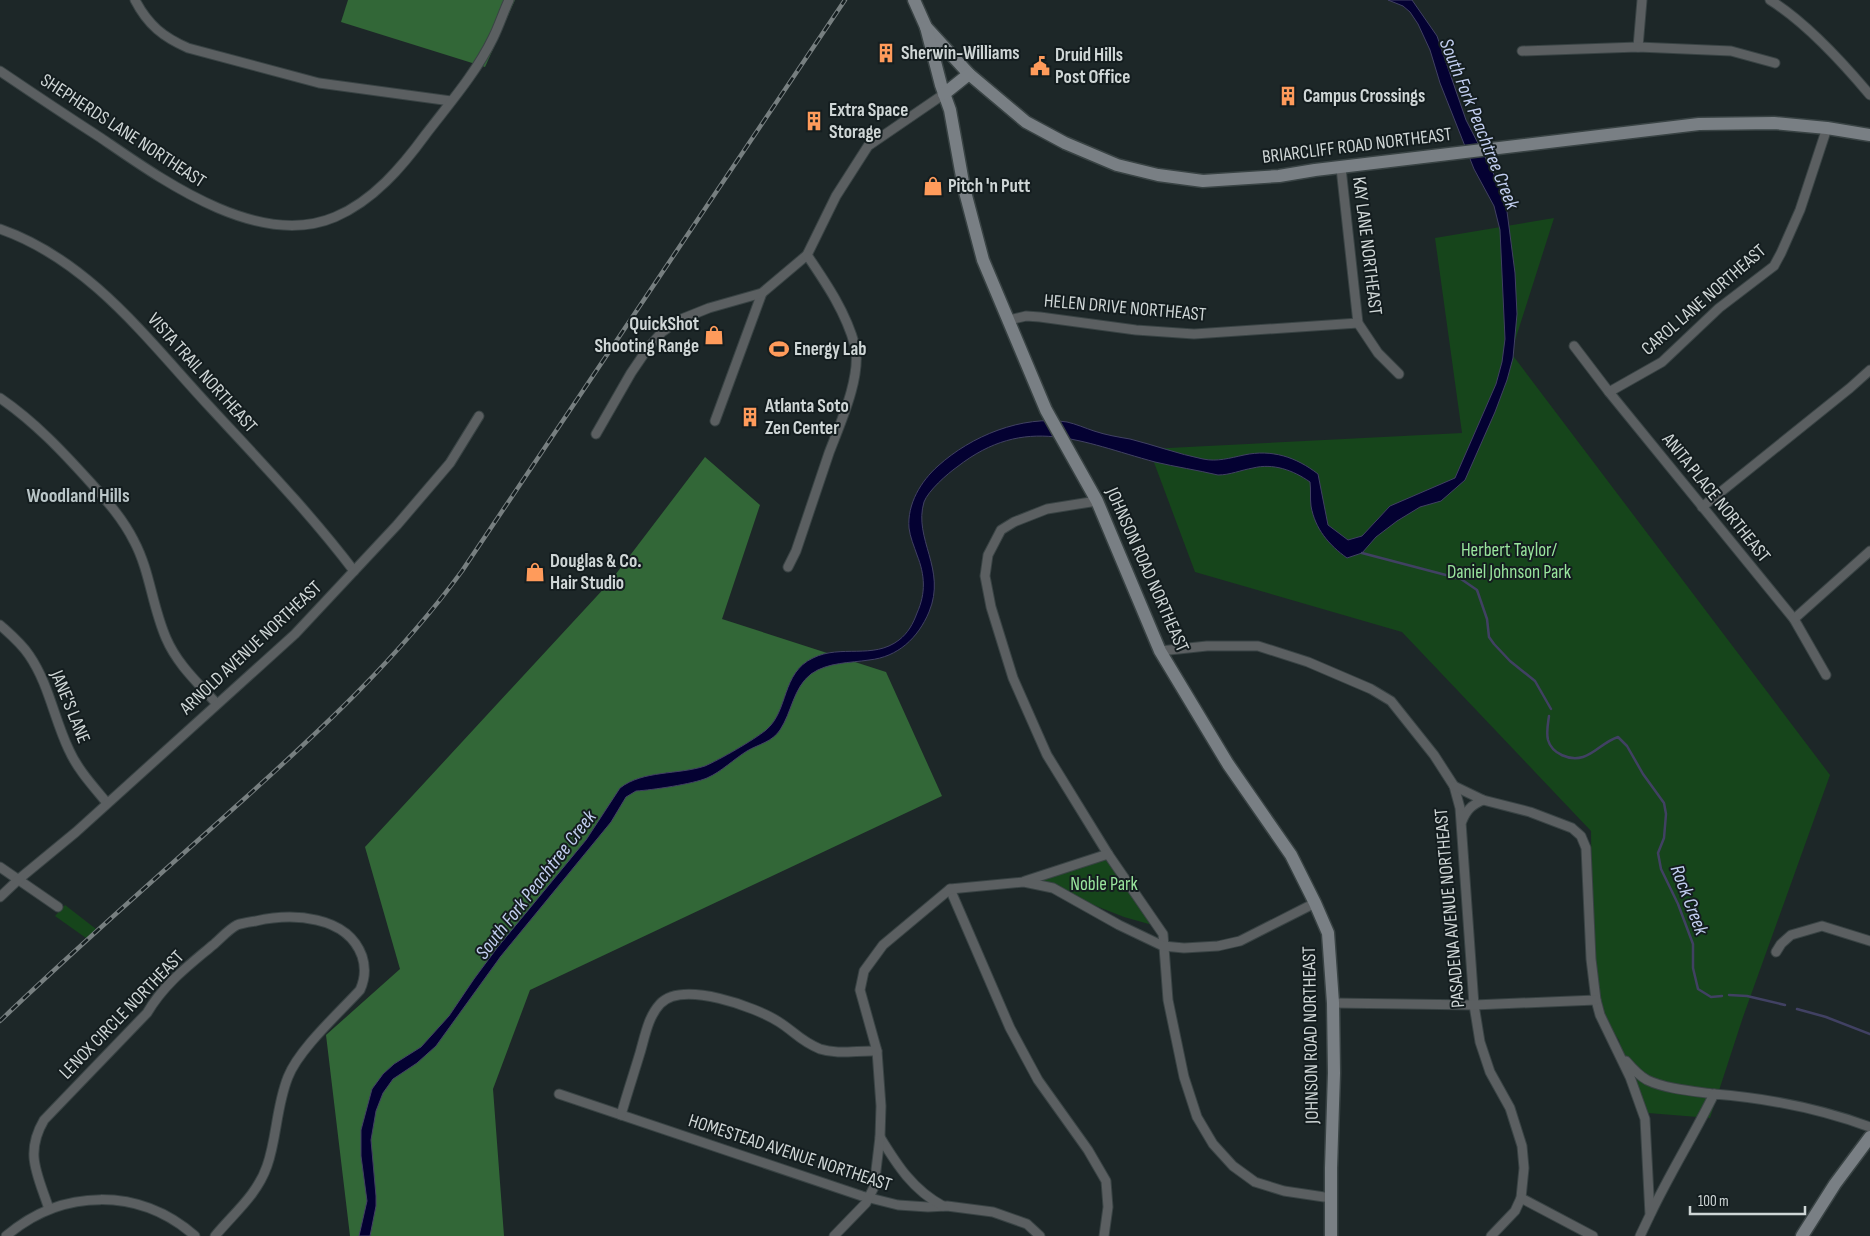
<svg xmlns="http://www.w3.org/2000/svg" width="1870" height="1236" font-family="'Sofia Sans Condensed',sans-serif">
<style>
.green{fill:#16451b}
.forest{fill:#326737}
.water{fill:#040132;stroke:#414163}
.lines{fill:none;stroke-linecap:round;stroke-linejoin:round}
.stream{stroke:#414163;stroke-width:2.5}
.street-casing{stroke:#394344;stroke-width:11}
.secondary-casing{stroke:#394344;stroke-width:15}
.street{stroke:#5b5f61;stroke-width:9}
.secondary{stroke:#797f84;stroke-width:12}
.rail-casing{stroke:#777f80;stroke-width:4.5}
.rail{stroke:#141d1f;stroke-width:2.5;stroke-dasharray:8;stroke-linecap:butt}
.labels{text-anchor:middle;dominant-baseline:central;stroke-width:4;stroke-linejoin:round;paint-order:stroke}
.poi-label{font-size:19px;font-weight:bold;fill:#cfd6d6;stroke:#141d1f;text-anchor:start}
.street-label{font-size:19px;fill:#cfd6d6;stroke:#141d1f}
.park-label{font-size:19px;fill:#99e59d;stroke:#141d1f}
.water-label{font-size:20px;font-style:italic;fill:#c2cef0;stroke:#141d1f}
.neighbourhood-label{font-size:20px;font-weight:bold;fill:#b9c5c7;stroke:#141d1f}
</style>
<rect width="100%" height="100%" fill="#1d2728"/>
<!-- green -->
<g class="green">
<path d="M1554 218 1511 353 1830 775 1743 1017 1710 1118 1648 1113 1630 1087 1619 1040 1593 1005 1591 831 1402 632 1195 572 1149 449 1462 433 1435 238Z"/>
<path d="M1113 856 1141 894 1156 926 1124 917 1033 881Z"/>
<path d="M65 905 96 929 86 938 55 916Z"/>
</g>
<!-- forest -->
<g class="forest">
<path d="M348 0H515L485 67 341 22Z"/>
<path d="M705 457 760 505 722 619 886 672 942 796 530 990 493 1089 504 1236H350L326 1035 400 969 365 847 609 583Z"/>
</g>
<!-- water -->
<path class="water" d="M1388 0H1412L1437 36 1466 120 1505 196 1515 273 1517 314 1513 358 1507 380 1495 412 1465 480 1441 501 1420 507 1397 521 1376 537 1362 553 1347 558C1329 545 1315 529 1311 506 1310 498 1311 490 1310 482 1293 470 1273 463 1253 468 1241 470 1230 475 1218 475 1197 470 1176 467 1155 462 1081 442 1026 413 957 467 947 474 928 491 924 502 913 539 947 569 929 612 918 638 898 657 869 660 850 663 828 662 811 674 793 688 792 712 780 730 772 742 759 744 747 751 734 759 721 772 707 778 693 784 652 790 636 791L626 797 611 822 501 956 436 1046 417 1063 393 1079 383 1093 376 1111 371 1140 376 1196V1206L370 1236H359L367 1201 361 1156V1130L372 1089 383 1074 394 1064 421 1047 449 1016 474 979 497 948 586 840 620 788C643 770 678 775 705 766 719 760 754 740 766 730 789 711 781 673 813 658 841 644 873 660 899 640 908 633 913 624 917 613 926 593 925 575 917 555 914 546 910 537 909 528 907 504 921 481 938 466 971 436 1022 415 1067 422 1076 424 1085 428 1094 431 1106 435 1118 437 1130 439 1154 445 1178 454 1203 459 1217 462 1230 458 1244 455 1272 449 1296 457 1318 474L1328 525 1348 540 1362 536 1390 506 1455 478 1496 384 1502 362 1505 339 1500 230 1494 206 1474 169 1440 83 1430 50 1418 24 1410 12 1403 6Z"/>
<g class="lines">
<!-- stream -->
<g class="stream">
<path d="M1362 553 1461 579 1477 590 1487 619 1489 637 1494 644 1510 661 1535 681 1551 709"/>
<path d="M1549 716C1548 724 1546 732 1548 740 1552 754 1570 761 1583 757 1596 753 1603 742 1618 737L1627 746 1643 774 1664 803 1666 814 1664 838 1658 853 1661 869 1678 904 1693 944V968L1698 989 1711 997 1722 996"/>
<path d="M1729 995 1747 996 1785 1005"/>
<path d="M1797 1009 1826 1017 1870 1034"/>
</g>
<defs>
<g id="street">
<path d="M135 0C148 25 163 37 188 48L319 83 451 101"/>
<path d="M1770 0C1804 21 1844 64 1870 95"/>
<path d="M1638 47 1642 0"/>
<path d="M1522 51 1638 47 1731 51 1775 63"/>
<path d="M0 71C34 94 67 116 101 138 161 179 258 250 335 217 373 201 402 167 426 134 449 104 476 73 493 38 499 26 503 13 509 0"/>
<path d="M1341 168 1358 323 1378 353 1399 374"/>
<path d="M0 229C89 260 147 339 209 406 258 459 310 513 354 571"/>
<path d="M1009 320 1026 316 1040 317 1136 330 1194 334 1358 323"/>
<path d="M1574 346 1609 392 1794 619 1826 675"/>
<path d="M1609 392 1662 362 1719 308 1774 266 1781 253 1800 210 1827 128"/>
<path d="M0 398C35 422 63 452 91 483 107 501 123 519 134 541 150 571 152 606 166 638 177 664 198 683 216 703"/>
<path d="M715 421 762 293"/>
<path d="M596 434 631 373 648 348 662 332 679 320 709 308 762 293 807 255 836 196 868 146 944 94"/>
<path d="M1097 501 1047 509 1014 522 1001 530 988 555 985 576 991 607 1013 678 1047 755 1108 854 1163 934 1168 1000 1184 1077 1197 1117 1213 1144 1233 1166 1255 1182 1284 1191 1331 1198"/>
<path d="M1702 507 1850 388 1870 370"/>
<path d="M788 567 796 551C807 518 818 485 829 453 840 424 862 376 855 346 846 312 826 283 807 255"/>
<path d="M1794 619 1870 551"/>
<path d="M0 625C10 634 21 643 29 655 49 684 54 719 69 750 78 770 93 786 107 803"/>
<path d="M1160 651 1207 646H1258L1308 662 1371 689 1391 701 1434 755 1454 786 1460 808 1474 1005 1480 1042 1490 1072 1510 1108 1522 1146 1524 1168 1521 1198 1515 1211 1491 1236"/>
<path d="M1454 786 1483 800 1530 812 1572 828 1581 836 1586 848 1591 959 1596 1000 1600 1015 1630 1077 1645 1119 1650 1215 1640 1236"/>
<path d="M1462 821C1467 809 1472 805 1483 800"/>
<path d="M0 867 58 907"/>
<path d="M1025 881 1108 854"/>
<path d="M950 889 1010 1028 1038 1080 1088 1150 1106 1181 1108 1207 1104 1236"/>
<path d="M0 897 19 879 76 832 295 634 397 525 450 463 479 416"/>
<path d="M1776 952 1781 944 1791 935 1822 926 1870 941"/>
<path d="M1333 1003 1474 1005 1596 1000"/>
<path d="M1626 1061C1632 1068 1638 1075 1647 1080 1666 1089 1692 1091 1714 1094"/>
<path d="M559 1094 862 1196 898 1205 928 1207 947 1206 993 1212 1027 1224 1040 1236"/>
<path d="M621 1115C627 1094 634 1073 640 1053 645 1036 648 1017 660 1004 682 980 756 1007 779 1022 795 1032 800 1041 820 1049 838 1055 858 1050 877 1051"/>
<path d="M880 1137C897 1165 913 1190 943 1206"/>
<path d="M1521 1198 1593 1236"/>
<path d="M49 1209C38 1175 24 1154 44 1120L147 1013C164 984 188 966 213 945 220 939 229 929 237 925 242 923 250 922 256 921 292 913 347 915 362 956 366 968 365 979 360 990 339 1013 299 1049 288 1077 276 1107 277 1138 267 1166 257 1195 234 1213 215 1236"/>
<path d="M1651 1213C1670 1173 1694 1135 1714 1094 1765 1098 1821 1109 1870 1127"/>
<path d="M6 1236C62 1188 139 1187 195 1236"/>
<path d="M834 1236 866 1203 874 1187 880 1137 881 1106 877 1051 860 990 864 971 883 945 950 889 1024 882 1053 888 1119 925 1163 946 1184 948 1218 946 1240 941 1315 903"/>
</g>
<g id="secondary">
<path d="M914 0 926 27 969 74 1026 122 1065 143 1117 165 1158 175 1203 181 1279 176 1315 170 1699 124 1774 123 1827 128 1870 135"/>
<path d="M926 27 941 85 950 110 964 188 983 260 1046 410 1097 501 1160 651 1228 764 1291 855 1315 903 1328 933 1333 1003 1334 1073 1331 1168V1236"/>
<path d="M944 94 969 74"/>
<path d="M1802 1236 1835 1184 1870 1137"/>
</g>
</defs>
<!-- street casing -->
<use href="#street" class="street-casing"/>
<!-- secondary casing -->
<use href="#secondary" class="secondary-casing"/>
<!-- street -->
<use href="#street" class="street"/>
<!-- secondary -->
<use href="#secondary" class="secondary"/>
<defs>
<path id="rail" d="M0 1021C79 945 162 873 243 800 322 729 399 657 462 571L845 0"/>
</defs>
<!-- rail casing -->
<use href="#rail" class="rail-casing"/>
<!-- rail -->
<use href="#rail" class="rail"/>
</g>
<!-- icons -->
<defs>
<symbol id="building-bare" viewBox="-9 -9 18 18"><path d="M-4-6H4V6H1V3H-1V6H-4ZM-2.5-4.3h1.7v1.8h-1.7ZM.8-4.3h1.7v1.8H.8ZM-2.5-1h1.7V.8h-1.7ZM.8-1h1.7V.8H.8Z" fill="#ff9b5b" stroke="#141d1f" stroke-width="2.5" paint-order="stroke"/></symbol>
<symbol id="civic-bare" viewBox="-9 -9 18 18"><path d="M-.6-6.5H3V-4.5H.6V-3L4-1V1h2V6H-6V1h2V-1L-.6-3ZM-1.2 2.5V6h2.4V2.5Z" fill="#ff9b5b" stroke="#141d1f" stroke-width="2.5" paint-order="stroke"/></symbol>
<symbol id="shop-bare" viewBox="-9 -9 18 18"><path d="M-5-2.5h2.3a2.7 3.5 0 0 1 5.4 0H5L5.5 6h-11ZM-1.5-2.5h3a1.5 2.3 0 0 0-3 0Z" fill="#ff9b5b" stroke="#141d1f" stroke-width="2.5" paint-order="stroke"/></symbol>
<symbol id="stadium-bare" viewBox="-9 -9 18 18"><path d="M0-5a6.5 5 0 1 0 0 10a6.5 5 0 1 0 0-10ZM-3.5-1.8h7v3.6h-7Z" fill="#ff9b5b" stroke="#141d1f" stroke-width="2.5" paint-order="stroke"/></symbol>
</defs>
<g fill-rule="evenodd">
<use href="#building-bare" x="872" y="39" width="28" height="28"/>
<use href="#civic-bare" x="1026" y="52" width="28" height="28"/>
<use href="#building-bare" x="1274" y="82" width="28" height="28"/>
<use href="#building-bare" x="800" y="107" width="28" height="28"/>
<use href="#shop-bare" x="919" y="172" width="28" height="28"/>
<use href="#shop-bare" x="700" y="321" width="28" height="28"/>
<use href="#stadium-bare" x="765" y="335" width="28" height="28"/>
<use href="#building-bare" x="736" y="403" width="28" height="28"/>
<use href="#shop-bare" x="521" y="558" width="28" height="28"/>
</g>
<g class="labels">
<!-- poi labels -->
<g class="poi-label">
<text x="901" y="53">Sherwin-Williams</text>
<text x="1055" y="55">Druid Hills<tspan x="1055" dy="22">Post Office</tspan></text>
<text x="1303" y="96">Campus Crossings</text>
<text x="829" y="110">Extra Space<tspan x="829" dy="22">Storage</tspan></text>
<text x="948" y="186">Pitch 'n Putt</text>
<text x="699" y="324" text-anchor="end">QuickShot<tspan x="699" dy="22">Shooting Range</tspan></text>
<text x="794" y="349">Energy Lab</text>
<text x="765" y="406">Atlanta Soto<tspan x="765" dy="22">Zen Center</tspan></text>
<text x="550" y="561">Douglas &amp; Co.<tspan x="550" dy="22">Hair Studio</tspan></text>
</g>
<!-- street labels -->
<g class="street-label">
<text transform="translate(123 131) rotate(33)">SHEPHERDS LANE NORTHEAST</text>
<text transform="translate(1357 146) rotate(-7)">BRIARCLIFF ROAD NORTHEAST</text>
<text transform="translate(1367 246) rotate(83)">KAY LANE NORTHEAST</text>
<text transform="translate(1704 300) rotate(-41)">CAROL LANE NORTHEAST</text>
<text transform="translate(1125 308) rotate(5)">HELEN DRIVE NORTHEAST</text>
<text transform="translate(202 373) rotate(48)">VISTA TRAIL NORTHEAST</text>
<text transform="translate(1716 498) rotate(51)">ANITA PLACE NORTHEAST</text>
<text transform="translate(1147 570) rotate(66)">JOHNSON ROAD NORTHEAST</text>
<text transform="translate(251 648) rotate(-43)">ARNOLD AVENUE NORTHEAST</text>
<text transform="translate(70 707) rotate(68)">JANE'S LANE</text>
<text transform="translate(1450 908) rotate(-95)">PASADENA AVENUE NORTHEAST</text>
<text transform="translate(122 1015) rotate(-46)">LENOX CIRCLE NORTHEAST</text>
<text transform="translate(1311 1035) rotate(-91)">JOHNSON ROAD NORTHEAST</text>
<text transform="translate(790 1153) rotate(18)">HOMESTEAD AVENUE NORTHEAST</text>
</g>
<!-- park labels -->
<g class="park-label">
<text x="1509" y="550">Herbert Taylor/<tspan x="1509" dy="22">Daniel Johnson Park</tspan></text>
<text x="1104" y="884">Noble Park</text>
</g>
<!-- water labels -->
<g class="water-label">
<text transform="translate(1479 124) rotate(68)">South Fork Peachtree Creek</text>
<text transform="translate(536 885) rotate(-52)">South Fork Peachtree Creek</text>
<text transform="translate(1689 900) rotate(69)">Rock Creek</text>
</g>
<!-- neighbourhood labels -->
<g class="neighbourhood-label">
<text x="78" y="496">Woodland Hills</text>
</g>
</g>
<!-- scale -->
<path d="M1690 1206v8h115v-8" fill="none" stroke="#cfd6d6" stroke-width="2.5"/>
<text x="1698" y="1206" font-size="15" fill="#cfd6d6" stroke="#141d1f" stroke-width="4" paint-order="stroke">100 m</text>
</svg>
